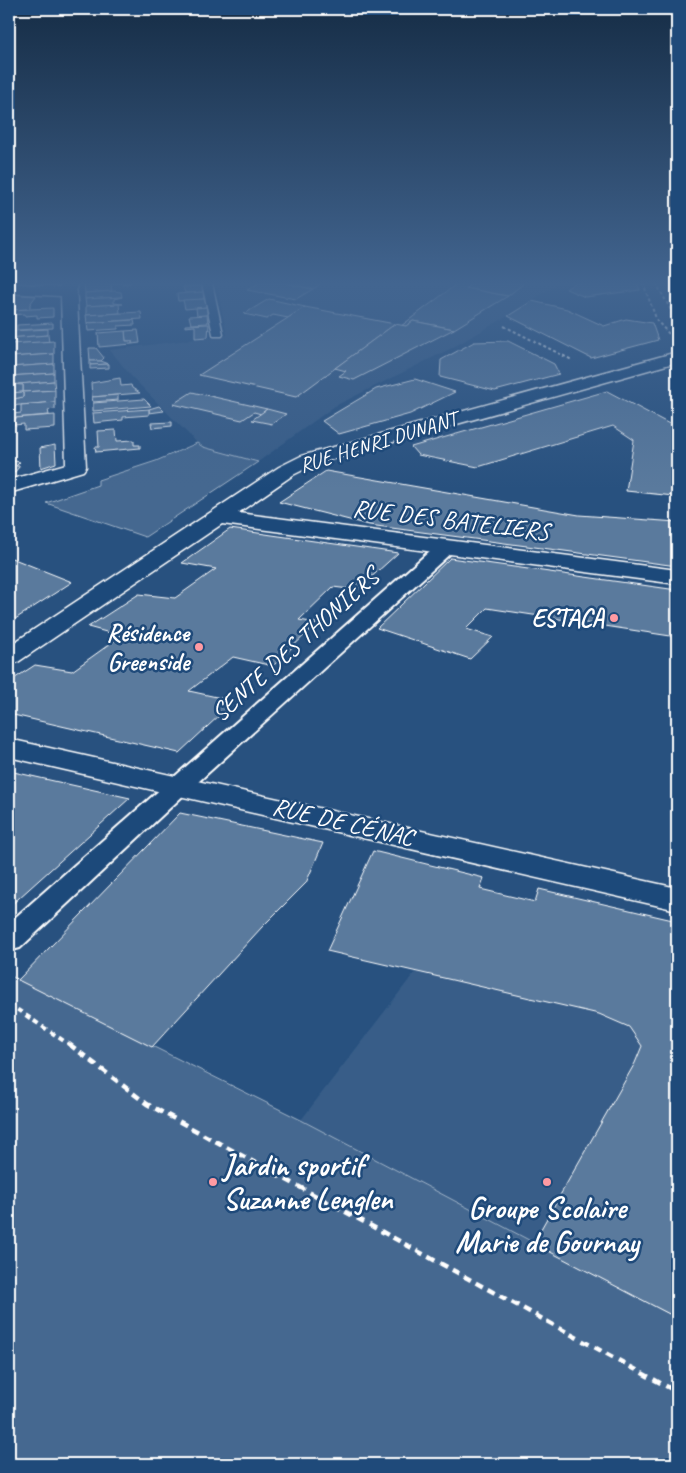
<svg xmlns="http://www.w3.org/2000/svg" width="686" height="1473" font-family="Caveat,sans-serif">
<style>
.built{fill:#375d88}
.green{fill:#446890;stroke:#a2b4c8}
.building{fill:#5a7a9d;stroke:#fff}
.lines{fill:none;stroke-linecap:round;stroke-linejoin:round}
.service-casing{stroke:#fff;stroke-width:3}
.pedestrian-casing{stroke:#fff;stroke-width:4}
.minor-casing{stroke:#fff;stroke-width:3}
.path-far2{stroke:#fff;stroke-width:2;stroke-dasharray:3 2.5;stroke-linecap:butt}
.path-far1{stroke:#fff;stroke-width:4;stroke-dasharray:5.5 4.5;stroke-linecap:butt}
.path{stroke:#fff;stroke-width:4.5;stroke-dasharray:8 5.5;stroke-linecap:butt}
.service{fill:#1f4a7a;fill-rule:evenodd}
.pedestrian{fill:#1f4a7a;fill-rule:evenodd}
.minor{fill:#1f4a7a;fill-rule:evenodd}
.poi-dot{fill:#ff9aa2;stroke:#1f4a7a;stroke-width:2}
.labels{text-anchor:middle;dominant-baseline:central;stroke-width:5;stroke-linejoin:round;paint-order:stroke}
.far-street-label{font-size:21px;fill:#fff;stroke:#1f4a7a}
.street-label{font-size:25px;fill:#fff;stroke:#1f4a7a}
.poi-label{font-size:25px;font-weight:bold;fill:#fff;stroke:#1f4a7a;text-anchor:end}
.near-poi-label{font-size:30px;font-weight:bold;fill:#fff;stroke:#1f4a7a;text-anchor:start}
</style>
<rect width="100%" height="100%" fill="#28517f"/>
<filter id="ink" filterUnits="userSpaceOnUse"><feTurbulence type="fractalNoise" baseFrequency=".02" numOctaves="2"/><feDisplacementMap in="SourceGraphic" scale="10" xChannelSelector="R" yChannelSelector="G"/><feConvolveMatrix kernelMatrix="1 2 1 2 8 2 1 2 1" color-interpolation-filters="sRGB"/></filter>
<g filter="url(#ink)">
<!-- built -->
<g class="built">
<path d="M216 283H559L508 316 448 350 335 406 258 462 203 447 197 443 131 376 110 350 227 335Z"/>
<path d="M415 972 658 1018 677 1023V1318L301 1120Z"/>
</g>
<!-- green -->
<g class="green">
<path d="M197 443 203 447 258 462 145 537 46 503 98 485V480L156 461Z"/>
<path d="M9 975 301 1120 677 1318V1464H9Z"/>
</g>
<!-- building -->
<g class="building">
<path d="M131 283 111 284 112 291 85 293 84 284Z"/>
<path d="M184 283H202V286L185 287Z"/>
<path d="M259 283H285L313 289 296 299 247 290Z"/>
<path d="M285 283H322L313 289Z"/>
<path d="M458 283H473L466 288 508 296 454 329 413 321 406 326H401Z"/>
<path d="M473 283H524L508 296 466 288Z"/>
<path d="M574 283H637L640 290 585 297 566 289Z"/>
<path d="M202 286 203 292 185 293 183 287Z"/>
<path d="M115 291 121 292 122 297 85 299V293Z"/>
<path d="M203 292 204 299 178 301 177 294Z"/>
<path d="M9 294 36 296 30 304V309L9 310Z"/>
<path d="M122 297 114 299V303L123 304 86 306 85 299Z"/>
<path d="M204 299 207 307 185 309 183 300Z"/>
<path d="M269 299 305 307 288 318 273 315 267 319 244 314Z"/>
<path d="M532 301 567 309 604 326 626 319 652 323 658 340 591 358 508 316Z"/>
<path d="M119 304 120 313 86 315V306Z"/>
<path d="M207 307V315L197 316 196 308Z"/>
<path d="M305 307 395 324 296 397 199 375Z"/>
<path d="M53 308V317L37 318V315L25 316V314L9 315V310Z"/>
<path d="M141 312 142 319 87 323 86 315Z"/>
<path d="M207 315 208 323 191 324 189 316Z"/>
<path d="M134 320 135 325 118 326V329L88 331 87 323Z"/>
<path d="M413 321 454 329 354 380 339 376 346 371 335 368 395 324 406 326Z"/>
<path d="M53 323V328L17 330V325Z"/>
<path d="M209 324 208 337 195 338V326L185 327V325Z"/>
<path d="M48 329V335L9 338V335H12V331Z"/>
<path d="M138 330 140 343 132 344V341H126L125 331Z"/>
<path d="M125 331 126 341H132V344L99 347 98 333Z"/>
<path d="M48 335 49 342 9 344V338Z"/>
<path d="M54 341V354L9 357 10 344Z"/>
<path d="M508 341 554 364 559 374 495 391 440 377 441 360 474 342Z"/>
<path d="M89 348H96L104 358 101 361H90Z"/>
<path d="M54 354V364L10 367 11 357Z"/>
<path d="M90 361H101L109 364 90 365Z"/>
<path d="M54 364V373L9 376 10 367Z"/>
<path d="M109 364V368L90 369V365Z"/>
<path d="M54 373V381L9 385V376Z"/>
<path d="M120 378 121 386 131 385 132 388 140 393 92 397 91 383Z"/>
<path d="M415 379 455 392 410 414 339 434 322 421 376 389Z"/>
<path d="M54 381 55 390 23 392V385L18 386V384Z"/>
<path d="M11 384 23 385V392L11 393Z"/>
<path d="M55 390V402L9 406V400L23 397V392Z"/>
<path d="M607 391 677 428 674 496 626 491 634 440 613 426 478 467 418 455 411 447Z"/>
<path d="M23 392V397L9 400V393Z"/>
<path d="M192 392 267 409 261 414 254 412 242 420 173 404Z"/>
<path d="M118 395V400L93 402 92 397Z"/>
<path d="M144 399 151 406 93 411V403Z"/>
<path d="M55 402V409L48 410 49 415 13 418V414L21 413V405Z"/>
<path d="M159 406 164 411 149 413V409Z"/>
<path d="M149 409V415L123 417V420L94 423 93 413Z"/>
<path d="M267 409 286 414 272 424 252 420Z"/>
<path d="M55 415V428L24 430V424L14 425 15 418Z"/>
<path d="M172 422V426L152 428 151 423Z"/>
<path d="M116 430 117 441 134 440V445H140V448L96 452 95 447H99L98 431Z"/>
<path d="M55 445 56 463 41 468 40 448Z"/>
<path d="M9 460 20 462 16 466H20L13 474 9 473Z"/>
<path d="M326 471 579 515 677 522V566L369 525 279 502Z"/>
<path d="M230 529 398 553 357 590 333 587 299 620 317 623 273 666 233 657 189 691 235 701 179 753 9 714V682L35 665 72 671 121 636 88 627 139 594 175 598 216 569 182 563Z"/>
<path d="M9 557 72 582 9 623Z"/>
<path d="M450 558 677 590V637L487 608 466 629 493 637 470 659 377 628Z"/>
<path d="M9 771 130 798 9 907Z"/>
<path d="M180 813 323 843 306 883 262 927 152 1047 18 980Z"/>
<path d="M373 851 484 878 480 889 535 902 539 889 677 921V1318L533 1243 635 1063 642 1046 629 1027 599 1014 327 951Z"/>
</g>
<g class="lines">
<defs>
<path id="service" d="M202 283H212L223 334 222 336H214L213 334Z"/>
<path id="pedestrian" d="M446 541 453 543 456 547 453 551 188 791 20 948 9 951V923L439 543Z"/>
<g id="minor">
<path d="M9 283 60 287V283H76L86 467 83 471 9 493V480L66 464 61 296 9 293Z"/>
<path d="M677 352V362L315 464 293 475 238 513 677 570V584L222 524 18 662 9 665V646L279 467 301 456Z"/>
<path d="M9 739 677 888V910L9 757Z"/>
</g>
</defs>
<!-- service casing -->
<use href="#service" class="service-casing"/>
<!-- pedestrian casing -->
<use href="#pedestrian" class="pedestrian-casing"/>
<!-- minor casing -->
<use href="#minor" class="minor-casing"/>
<!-- path-far2 -->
<g class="path-far2">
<path d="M643 283 657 321 670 335"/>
<path d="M656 283 677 321"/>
<path d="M504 326 572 360"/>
</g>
<!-- path-far1 -->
<path class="path-far1" d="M9 1004 70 1045"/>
<!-- path -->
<path class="path" d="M69 1044 147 1104 677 1392"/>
<!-- service -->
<use href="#service" class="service"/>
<!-- pedestrian -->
<use href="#pedestrian" class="pedestrian"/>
<!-- minor -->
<use href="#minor" class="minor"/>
</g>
</g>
<!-- sky -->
<linearGradient id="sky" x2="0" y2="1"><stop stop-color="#162d46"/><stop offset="0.58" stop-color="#426590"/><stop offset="1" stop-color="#426590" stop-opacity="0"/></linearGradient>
<rect width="686" height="489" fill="url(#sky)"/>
<!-- markers -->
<g class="poi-dot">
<circle cx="614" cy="618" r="5"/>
<circle cx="199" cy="647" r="5"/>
<circle cx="213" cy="1182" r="5"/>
<circle cx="547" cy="1182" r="5"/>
</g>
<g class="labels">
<!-- far-street labels -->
<g class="far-street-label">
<text transform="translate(378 442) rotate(-17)">RUE HENRI DUNANT</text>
</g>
<!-- street labels -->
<g class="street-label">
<text transform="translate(451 520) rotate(7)">RUE DES BATELIERS</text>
<text transform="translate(295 645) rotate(-42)">SENTE DES THONIERS</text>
<text transform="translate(343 822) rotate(13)">RUE DE CÉNAC</text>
</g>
<!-- poi labels -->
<g class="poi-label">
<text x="604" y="618">ESTACA</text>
<text x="189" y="633">Résidence<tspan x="189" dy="29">Greenside</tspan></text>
</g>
<!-- near-poi labels -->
<g class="near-poi-label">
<text x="223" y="1165">Jardin sportif<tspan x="223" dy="34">Suzanne Lenglen</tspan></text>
<text x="547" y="1208" text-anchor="middle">Groupe Scolaire<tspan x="547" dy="34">Marie de Gournay</tspan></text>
</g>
</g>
<!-- margin -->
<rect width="686" height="1473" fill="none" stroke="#1f4a7a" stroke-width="30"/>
<rect x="15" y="15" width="656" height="1443" fill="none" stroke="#fff" stroke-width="2" filter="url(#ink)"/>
</svg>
